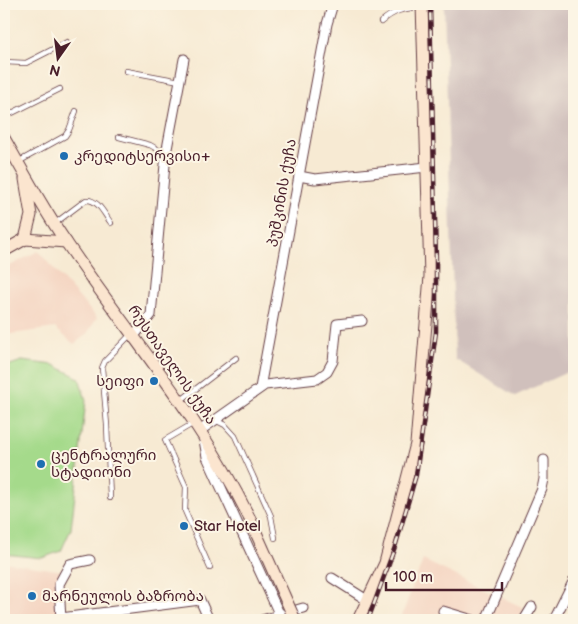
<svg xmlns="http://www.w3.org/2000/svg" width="578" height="624" font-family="'Balsamiq Sans','Noto Sans Georgian',sans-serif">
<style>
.built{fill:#f4d3c0}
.industrial{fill:#d0c0bc}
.green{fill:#a5da8b;stroke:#787c5b}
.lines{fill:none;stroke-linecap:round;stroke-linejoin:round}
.lane-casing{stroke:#643d44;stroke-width:6}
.street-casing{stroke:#643d44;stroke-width:11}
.secondary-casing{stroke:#643d44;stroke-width:13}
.lane{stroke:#fff;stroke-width:4.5}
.street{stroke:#fff;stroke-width:9}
.secondary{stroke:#fbe5cf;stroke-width:11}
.rail-casing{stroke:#4a1f2b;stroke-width:4.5}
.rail{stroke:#fcf5e5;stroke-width:2.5;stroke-dasharray:8;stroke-linecap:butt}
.secondary-bridge-casing{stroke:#643d44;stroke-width:13;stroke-linecap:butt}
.secondary-bridge{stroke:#fbe5cf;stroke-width:11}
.poi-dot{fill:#1f6fb2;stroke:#fcf5e5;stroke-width:2}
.labels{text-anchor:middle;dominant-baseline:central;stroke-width:4;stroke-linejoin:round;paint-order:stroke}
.poi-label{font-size:15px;fill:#4a1f2b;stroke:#fcf5e5;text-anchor:start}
.street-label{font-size:15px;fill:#4a1f2b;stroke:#fcf5e5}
</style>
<rect width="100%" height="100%" fill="#fcf5e5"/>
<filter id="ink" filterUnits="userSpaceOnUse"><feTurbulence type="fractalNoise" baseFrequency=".02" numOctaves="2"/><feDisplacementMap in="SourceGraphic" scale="10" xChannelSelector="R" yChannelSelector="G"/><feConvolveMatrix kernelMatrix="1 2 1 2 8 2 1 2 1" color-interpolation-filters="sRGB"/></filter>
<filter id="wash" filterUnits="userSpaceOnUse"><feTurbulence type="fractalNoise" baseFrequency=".0096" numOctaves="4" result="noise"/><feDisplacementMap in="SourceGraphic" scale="20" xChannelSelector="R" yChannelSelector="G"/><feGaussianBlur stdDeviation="1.12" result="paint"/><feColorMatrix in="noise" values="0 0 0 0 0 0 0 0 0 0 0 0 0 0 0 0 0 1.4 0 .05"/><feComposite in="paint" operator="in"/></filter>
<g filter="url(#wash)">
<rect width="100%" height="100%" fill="#f7ead3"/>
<!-- built -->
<g class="built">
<path d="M38 251 97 318 86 335 74 344 55 328 4 335V271L10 266Z"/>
<path d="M423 560 524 608 517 620H400Z"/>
<path d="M4 562 63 571 59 620H4Z"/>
</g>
<!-- industrial -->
<path class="industrial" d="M444 4H556L570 8V35L574 37V369L515 396 455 359Z"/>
<!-- green -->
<path class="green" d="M22 361 54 365 79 378 86 400 71 529 61 551 42 558 4 554V367Z"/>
</g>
<g filter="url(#ink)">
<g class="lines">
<defs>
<g id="lane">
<path d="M381 22C395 10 402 9 420 7"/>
<path d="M4 62 26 63 67 42"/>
<path d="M126 71 180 81"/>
<path d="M4 117 60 89"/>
<path d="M119 137 150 145 166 154"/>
<path d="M18 162 65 136 69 130 76 111"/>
<path d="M54 224 86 200C98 199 104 214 111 223"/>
<path d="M180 401 236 358"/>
<path d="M215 420 225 425 235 436 271 516 275 538"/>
<path d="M194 423 165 440 186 487 185 511 210 568"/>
<path d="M110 498 107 425 102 368 105 361 131 334"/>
</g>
<g id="street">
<path d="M299 176 315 179 427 167"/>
<path d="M134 336 151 315 166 154 184 59"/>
<path d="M260 388 327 24 333 4"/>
<path d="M201 430 265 385 317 379 327 372 333 361 337 324 362 321"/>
<path d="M204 440 207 457 282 620"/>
<path d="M332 578 367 600"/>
<path d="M443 611 473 620"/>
<path d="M61 618 200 600 209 620"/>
<path d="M61 620 59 584 70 564 90 560"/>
<path d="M262 620 303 608"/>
<path d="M486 620 542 489 544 479V460"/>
<path d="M524 620 532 607"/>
<path d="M554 620 574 580"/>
</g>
<g id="secondary">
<path d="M4 138C24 173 43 209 66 242 128 334 200 416 249 517"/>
<path d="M25 179 31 215 25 239"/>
<path d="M4 251 25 239 66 242"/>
<path d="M358 620 385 563 416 444 430 276 422 4"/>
</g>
</defs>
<!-- lane casing -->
<use href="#lane" class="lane-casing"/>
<!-- street casing -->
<use href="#street" class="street-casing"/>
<!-- secondary casing -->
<use href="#secondary" class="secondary-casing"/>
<!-- lane -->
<use href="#lane" class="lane"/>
<!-- street -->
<use href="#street" class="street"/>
<!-- secondary -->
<use href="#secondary" class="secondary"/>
<defs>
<path id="rail" d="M368 620 396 544 416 475 436 332V261L430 4"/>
</defs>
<!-- rail casing -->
<use href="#rail" class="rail-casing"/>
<!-- rail -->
<use href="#rail" class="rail"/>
<defs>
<path id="secondary-bridge" d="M249 517 295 620"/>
</defs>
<!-- secondary-bridge casing -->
<use href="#secondary-bridge" class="secondary-bridge-casing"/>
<!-- secondary-bridge -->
<use href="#secondary-bridge" class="secondary-bridge"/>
</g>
</g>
<!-- markers -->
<g class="poi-dot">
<circle cx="64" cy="156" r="5"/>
<circle cx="154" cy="381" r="5"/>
<circle cx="41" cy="464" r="5"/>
<circle cx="184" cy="526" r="5"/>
<circle cx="32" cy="596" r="5"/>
</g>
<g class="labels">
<!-- poi labels -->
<g class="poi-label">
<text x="74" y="156">კრედიტსერვისი+</text>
<text x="144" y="381" text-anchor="end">სეიფი</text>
<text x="51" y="455">ცენტრალური<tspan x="51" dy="17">სტადიონი</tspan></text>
<text x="194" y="526">Star Hotel</text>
<text x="42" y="596">მარნეულის ბაზრობა</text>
</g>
<!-- street labels -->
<g class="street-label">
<text transform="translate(282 193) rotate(-80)">პუშკინის ქუჩა</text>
<text transform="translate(172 365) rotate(55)">რუსთაველის ქუჩა</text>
</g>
</g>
<!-- margin -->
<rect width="578" height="624" fill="none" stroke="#fcf5e5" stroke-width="20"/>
<!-- north arrow -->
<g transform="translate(58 58) rotate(194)" stroke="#fcf5e5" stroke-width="4" paint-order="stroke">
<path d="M0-4L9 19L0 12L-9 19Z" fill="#4a1f2b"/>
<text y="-8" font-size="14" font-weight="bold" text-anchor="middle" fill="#4a1f2b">N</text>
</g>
<!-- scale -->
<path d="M386 582v8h116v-8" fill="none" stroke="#4a1f2b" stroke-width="2.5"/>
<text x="393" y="582" font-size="15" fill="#4a1f2b" stroke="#fcf5e5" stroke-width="4" paint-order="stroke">100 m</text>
</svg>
